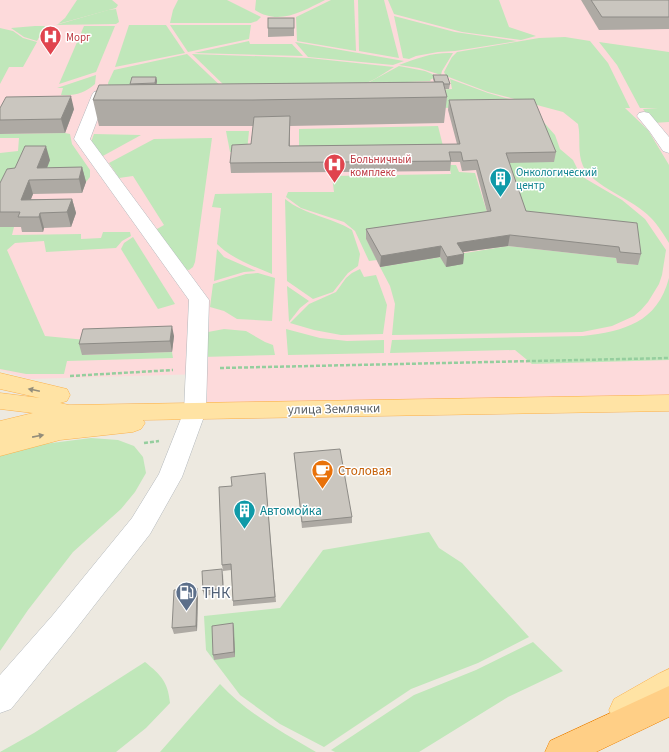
<svg xmlns="http://www.w3.org/2000/svg" width="669" height="752" font-family="'Source Sans 3',sans-serif">
<style>
.medical{fill:#fddadb}
.green{fill:#c0e7ba}
.lines{fill:none;stroke-linecap:round;stroke-linejoin:round}
.minor-casing{stroke:#b3b8bc;stroke-width:1}
.major-casing{stroke:#fcb14b;stroke-width:1}
.highway-casing{stroke:#ee8200;stroke-width:1}
.path{stroke:#95ce9e;stroke-width:2.5;stroke-dasharray:4 2;stroke-linecap:butt}
.minor{fill:#fff;fill-rule:evenodd}
.major{fill:#ffe3a4;fill-rule:evenodd}
.highway{fill:#ffcf86;fill-rule:evenodd}
.wall{fill:#aeaaa4}
.shaded-wall{fill:#8d8b86}
.building{fill:#cac6bf;stroke:#8d8b86}
.oneway{fill:#938d7a}
.labels{text-anchor:middle;dominant-baseline:central;stroke-width:3;stroke-linejoin:round;paint-order:stroke}
.far-health-label{font-size:11px;fill:#be3a42;stroke:#fff;text-anchor:start}
.far-culture-label{font-size:11px;fill:#0d838f;stroke:#fff;text-anchor:start}
.street-label{font-size:13px;fill:#595f63;stroke:#fff}
.food-label{font-size:13px;fill:#c56008;stroke:#fff;text-anchor:start}
.culture-label{font-size:13px;fill:#0d838f;stroke:#fff;text-anchor:start}
.near-service-label{font-size:16px;fill:#4e5e75;stroke:#fff;text-anchor:start}
</style>
<rect width="100%" height="100%" fill="#ede9e0"/>
<!-- medical -->
<path class="medical" d="M0 0H669V403L195 411 203 374 29 379 0 370Z"/>
<!-- green -->
<g class="green">
<path d="M77 0H112L118 5 116 8 58 24 65 18Z"/>
<path d="M178 0H227L261 17 257 21 251 23H170L173 10Z"/>
<path d="M256 0H325C303 11 279 26 255 10Z"/>
<path d="M331 0H354L356 51 297 41 296 17Z"/>
<path d="M358 0H384L399 58 359 51Z"/>
<path d="M388 0H499L509 27 536 36 521 40 462 32 394 14Z"/>
<path d="M116 9 119 22 116 24 56 25 108 10Z"/>
<path d="M394 16 455 32 517 41 455 51 438 52 416 56 409 59 403 58Z"/>
<path d="M129 25H166L185 53 115 67Z"/>
<path d="M170 25H251L249 39 188 52Z"/>
<path d="M35 26H45L37 41 24 37 11 28Z"/>
<path d="M84 26H115L96 72 59 84Z"/>
<path d="M0 28 13 31 23 38 37 42 23 67H9L0 84Z"/>
<path d="M565 37 590 41 608 63 630 108H625L648 130 669 165V243C664 235 658 225 651 218 634 199 593 187 583 166 577 152 581 138 578 124L563 112 488 92 446 76 444 72 452 57 457 52 539 38Z"/>
<path d="M249 41 250 44H292L303 56 194 53Z"/>
<path d="M295 42 404 61 393 65 308 57Z"/>
<path d="M599 42 669 52V122L653 123 643 109 658 108H640L617 65Z"/>
<path d="M453 53 442 71 441 75 419 68 399 65C417 58 433 52 453 53Z"/>
<path d="M187 54 226 91 109 89 108 83 114 70Z"/>
<path d="M192 54 309 58 394 67 375 79 350 91H230Z"/>
<path d="M399 66 425 71 437 76 430 80 431 81 407 82 408 90H355Z"/>
<path d="M96 75 95 84C85 93 75 96 61 95L63 88H57Z"/>
<path d="M450 79 488 93 534 106 441 108 434 90 452 89Z"/>
<path d="M532 109 555 135 560 149 573 160 579 172 586 179 622 200 645 219 666 250 662 275 659 284 648 302 641 310 634 316 612 326 582 332 392 335 395 304 390 286 380 267 508 246 616 258 617 263 638 265 524 222 504 163Z"/>
<path d="M438 126 444 150 299 152V129Z"/>
<path d="M226 131H249L247 151 230 152Z"/>
<path d="M65 133 70 134 72 144 90 170V177L86 182 41 183 0 208V153L18 151 19 138H0V134Z"/>
<path d="M94 134 141 135 101 157 91 142Z"/>
<path d="M212 138 195 262 193 267 189 270 176 268 150 233 164 225 133 176 119 178 109 163 154 139Z"/>
<path d="M449 165H456L459 172 475 173 490 222 366 239 377 260 369 261 355 231 344 222 301 208 286 197 288 192H334L332 176 451 174Z"/>
<path d="M272 193V274C253 266 232 259 217 244L221 208 212 207 215 194Z"/>
<path d="M285 199C305 215 331 217 352 230L360 254 358 266 348 273 333 292 313 299 287 281Z"/>
<path d="M0 227H14L12 235 81 234V239L101 238 103 232H130L131 236 122 241 116 248 46 252 44 241 15 243 7 250 45 336 86 340 83 355 172 352 173 358 67 361 64 374H26L0 369Z"/>
<path d="M133 237 175 304 158 309 121 249 124 243Z"/>
<path d="M217 249 224 257 256 271 244 272 214 281Z"/>
<path d="M360 269 364 277 376 275 387 305 383 334 341 335 314 330 290 323 309 304 336 292 346 278 352 273Z"/>
<path d="M258 273 275 278 272 321 237 319 224 311 210 307 213 284 246 274Z"/>
<path d="M669 278V360L532 364 515 350 390 353 392 340 583 336C624 331 657 323 669 278Z"/>
<path d="M287 286 309 301 300 308 289 322Z"/>
<path d="M224 329 246 331 265 342 273 345 275 355 202 357 204 336 208 332Z"/>
<path d="M286 329 320 338 347 341 384 340V353L288 355Z"/>
<path d="M91 438 118 440 134 446 143 457 146 473 135 492 121 509 73 552 28 610 0 651V454L36 445Z"/>
<path d="M429 532 439 548 462 563 529 637 478 663 411 689 324 747 280 724 240 695 206 650 204 616 280 608 323 550Z"/>
<path d="M533 642 563 671 508 697 419 752H335L331 750 414 695 476 670Z"/>
<path d="M145 662C161 675 168 682 170 703L146 728 116 752H0L34 733Z"/>
<path d="M220 684C247 713 282 732 316 752H160Z"/>
</g>
<g class="lines">
<defs>
<g id="minor">
<path d="M99 91 121 92 123 95 121 98 105 99 90 139 209 300 206 411 182 477 150 534 72 634 11 709 0 713V675L52 616 132 518 159 474 184 411 189 300 74 139 92 95 94 92Z"/>
<path d="M644 112 649 113 669 137V153L663 151 650 132 637 116 639 113Z"/>
</g>
<g id="major">
<path d="M0 373 67 389 70 395 67 401 60 403 69 405 669 395V411L143 420 145 423 141 429 133 432 60 440 0 456V421L33 413 0 409V393L40 398 0 389Z"/>
<path d="M669 669V701L636 721 625 725 614 721 609 710 614 699 658 674Z"/>
</g>
<path id="highway" d="M669 686V717L596 752H545L550 741Z"/>
</defs>
<!-- minor casing -->
<use href="#minor" class="minor-casing"/>
<!-- major casing -->
<use href="#major" class="major-casing"/>
<!-- highway casing -->
<use href="#highway" class="highway-casing"/>
<!-- path -->
<g class="path">
<path d="M220 368 669 358"/>
<path d="M70 376 173 370"/>
<path d="M144 443 159 441"/>
</g>
<!-- minor -->
<use href="#minor" class="minor"/>
<!-- major -->
<use href="#major" class="major"/>
<!-- highway -->
<use href="#highway" class="highway"/>
</g>
<!-- wall -->
<g class="wall">
<path d="M581 0H669V29L599 30Z"/>
<path d="M294 18V36L268 37V28Z"/>
<path d="M433 75 450 84 449 89H445L447 97 444 123 290 126V146L457 144 448 110 449 100 556 152 554 162 509 163 526 211 641 254 638 265 617 263 616 258 508 246 463 252 464 254 463 264 446 267 440 257 380 267 366 239V229L487 212 476 170 462 171 460 162H451L450 171 231 173 230 163 251 144 253 126H99L93 100 130 85V84L156 77 157 81 156 85 434 82 433 79Z"/>
<path d="M0 108 74 109 65 133 0 134Z"/>
<path d="M50 160 47 168 82 167 86 182 82 193 33 194 31 199H72L76 213 71 227 44 228 43 232H22L21 227H0V183L15 168Z"/>
<path d="M174 336 172 352 82 355 79 344Z"/>
<path d="M294 453 352 517V523L302 528Z"/>
<path d="M265 473 276 602 233 606V601L231 570 223 571 222 565 232 486Z"/>
<path d="M223 574 224 593 204 596 203 591Z"/>
<path d="M197 588 198 593 197 631 174 634 172 628Z"/>
<path d="M233 623 235 657 214 660 213 655Z"/>
</g>
<!-- shaded-wall -->
<g class="shaded-wall">
<path d="M156 77 157 81 156 88 155 83Z"/>
<path d="M71 96 74 109 65 133 61 119Z"/>
<path d="M290 116V126L289 156V146Z"/>
<path d="M46 146 50 160 42 180 37 168Z"/>
<path d="M82 167 86 182 82 193 79 179Z"/>
<path d="M29 180 33 194 25 214 21 200Z"/>
<path d="M72 199 76 213 71 227 67 212Z"/>
<path d="M40 213 44 228 43 232 39 217Z"/>
<path d="M510 235 508 246 456 253 457 243Z"/>
<path d="M441 246 440 257 380 267 381 256Z"/>
<path d="M464 254 463 264 446 267 447 257Z"/>
<path d="M172 326 174 336 172 352 170 341Z"/>
<path d="M197 588 198 593 197 631 196 626Z"/>
<path d="M233 623 234 628 235 657 234 652Z"/>
</g>
<!-- building -->
<g class="building">
<path d="M591 0H669V17H602Z"/>
<rect x="268" y="18" width="26" height="10"/>
<path d="M433 75H447L450 84H444L443 82H435Z"/>
<path d="M132 77H156L155 83 130 84Z"/>
<path d="M443 82 447 97 252 100H93L99 85Z"/>
<path d="M71 96 61 119 0 120V108L6 97Z"/>
<path d="M534 99 556 152 506 153 526 211 637 223 641 254 620 252 619 247 510 235 457 243 464 254 447 257 441 246 381 256 366 229 491 211 477 160 463 161 461 152H449L451 161 230 163 232 145 251 144 254 117 290 116 289 146 460 144 449 100Z"/>
<path d="M25 146H46L37 168 82 167 79 179 29 180 21 200 72 199 67 212 40 213 39 217H18L20 212H0V183L7 169 15 168Z"/>
<path d="M172 326 170 341 79 344 83 329Z"/>
<path d="M340 449 352 517 302 522 294 453Z"/>
<path d="M265 473 275 597 233 601 231 564 222 565 219 487 232 486 231 477Z"/>
<path d="M222 569 223 588 203 591 202 571Z"/>
<path d="M197 588 196 626 172 628 174 590Z"/>
<path d="M233 623 234 652 213 655 212 626Z"/>
</g>
<!-- one-way arrows -->
<defs><path id="oneway-solid" d="M-6-.8H1V-3.2L6.5 0L1 3.2V.8H-6Z"/></defs>
<g class="oneway">
<use href="#oneway-solid" transform="translate(34 390) rotate(-168)"/>
<use href="#oneway-solid" transform="translate(38 436) rotate(-11)"/>
</g>
<!-- icons -->
<defs>
<symbol id="hospital-pin" viewBox="-11 -11 22 30"><path d="M0 17L-7.5 6A9.5 9.5 0 1 1 7.5 6Z" fill="#e0444e" stroke="#fff"/><path d="M-5-5h3v3.5h4V-5h3V5h-3V1.5h-4V5h-3Z" fill="#fff"/></symbol>
<symbol id="building-pin" viewBox="-11 -11 22 30"><path d="M0 17L-7.5 6A9.5 9.5 0 1 1 7.5 6Z" fill="#0f9aa8" stroke="#fff"/><path d="M-4-6H4V6H1V3H-1V6H-4ZM-2.5-4.3h1.7v1.8h-1.7ZM.8-4.3h1.7v1.8H.8ZM-2.5-1h1.7V.8h-1.7ZM.8-1h1.7V.8H.8Z" fill="#fff"/></symbol>
<symbol id="cafe-pin" viewBox="-11 -11 22 30"><path d="M0 17L-7.5 6A9.5 9.5 0 1 1 7.5 6Z" fill="#e8710a" stroke="#fff"/><path d="M-5.5-4.5H6V0H3Q3 3.5 0 3.5H-2.5Q-5.5 3.5-5.5 0ZM3-3.2v2h1.7v-2ZM-6 4.5H4V6H-6Z" fill="#fff"/></symbol>
<symbol id="fuel-pin" viewBox="-11 -11 22 30"><path d="M0 17L-7.5 6A9.5 9.5 0 1 1 7.5 6Z" fill="#5c6f8a" stroke="#fff"/><path d="M-5.5-6h7V0h2V4h1.3V-2.5L3-4.5l.8-.8L6-3V5H2.5V1h-1V6h-7ZM-4.2-4.7v3.2H.2V-4.7Z" fill="#fff"/></symbol>
</defs>
<g fill-rule="evenodd">
<use href="#hospital-pin" x="38" y="24" width="25" height="34"/>
<use href="#hospital-pin" x="322" y="152" width="25" height="34"/>
<use href="#building-pin" x="488" y="166" width="25" height="34"/>
<use href="#cafe-pin" x="310" y="458" width="25" height="34"/>
<use href="#building-pin" x="232" y="498" width="25" height="34"/>
<use href="#fuel-pin" x="174" y="580" width="25" height="34"/>
</g>
<g class="labels">
<!-- far-health labels -->
<g class="far-health-label">
<text x="66" y="37">Морг</text>
<text x="350" y="159">Больничный<tspan x="350" dy="13">комплекс</tspan></text>
</g>
<!-- far-culture labels -->
<g class="far-culture-label">
<text x="516" y="172">Онкологический<tspan x="516" dy="13">центр</tspan></text>
</g>
<!-- street labels -->
<g class="street-label">
<text transform="translate(334 409) rotate(-1)">улица Землячки</text>
</g>
<!-- food labels -->
<g class="food-label">
<text x="338" y="471">Столовая</text>
</g>
<!-- culture labels -->
<g class="culture-label">
<text x="260" y="511">Автомойка</text>
</g>
<!-- near-service labels -->
<g class="near-service-label">
<text x="202" y="593">ТНК</text>
</g>
</g>
</svg>
